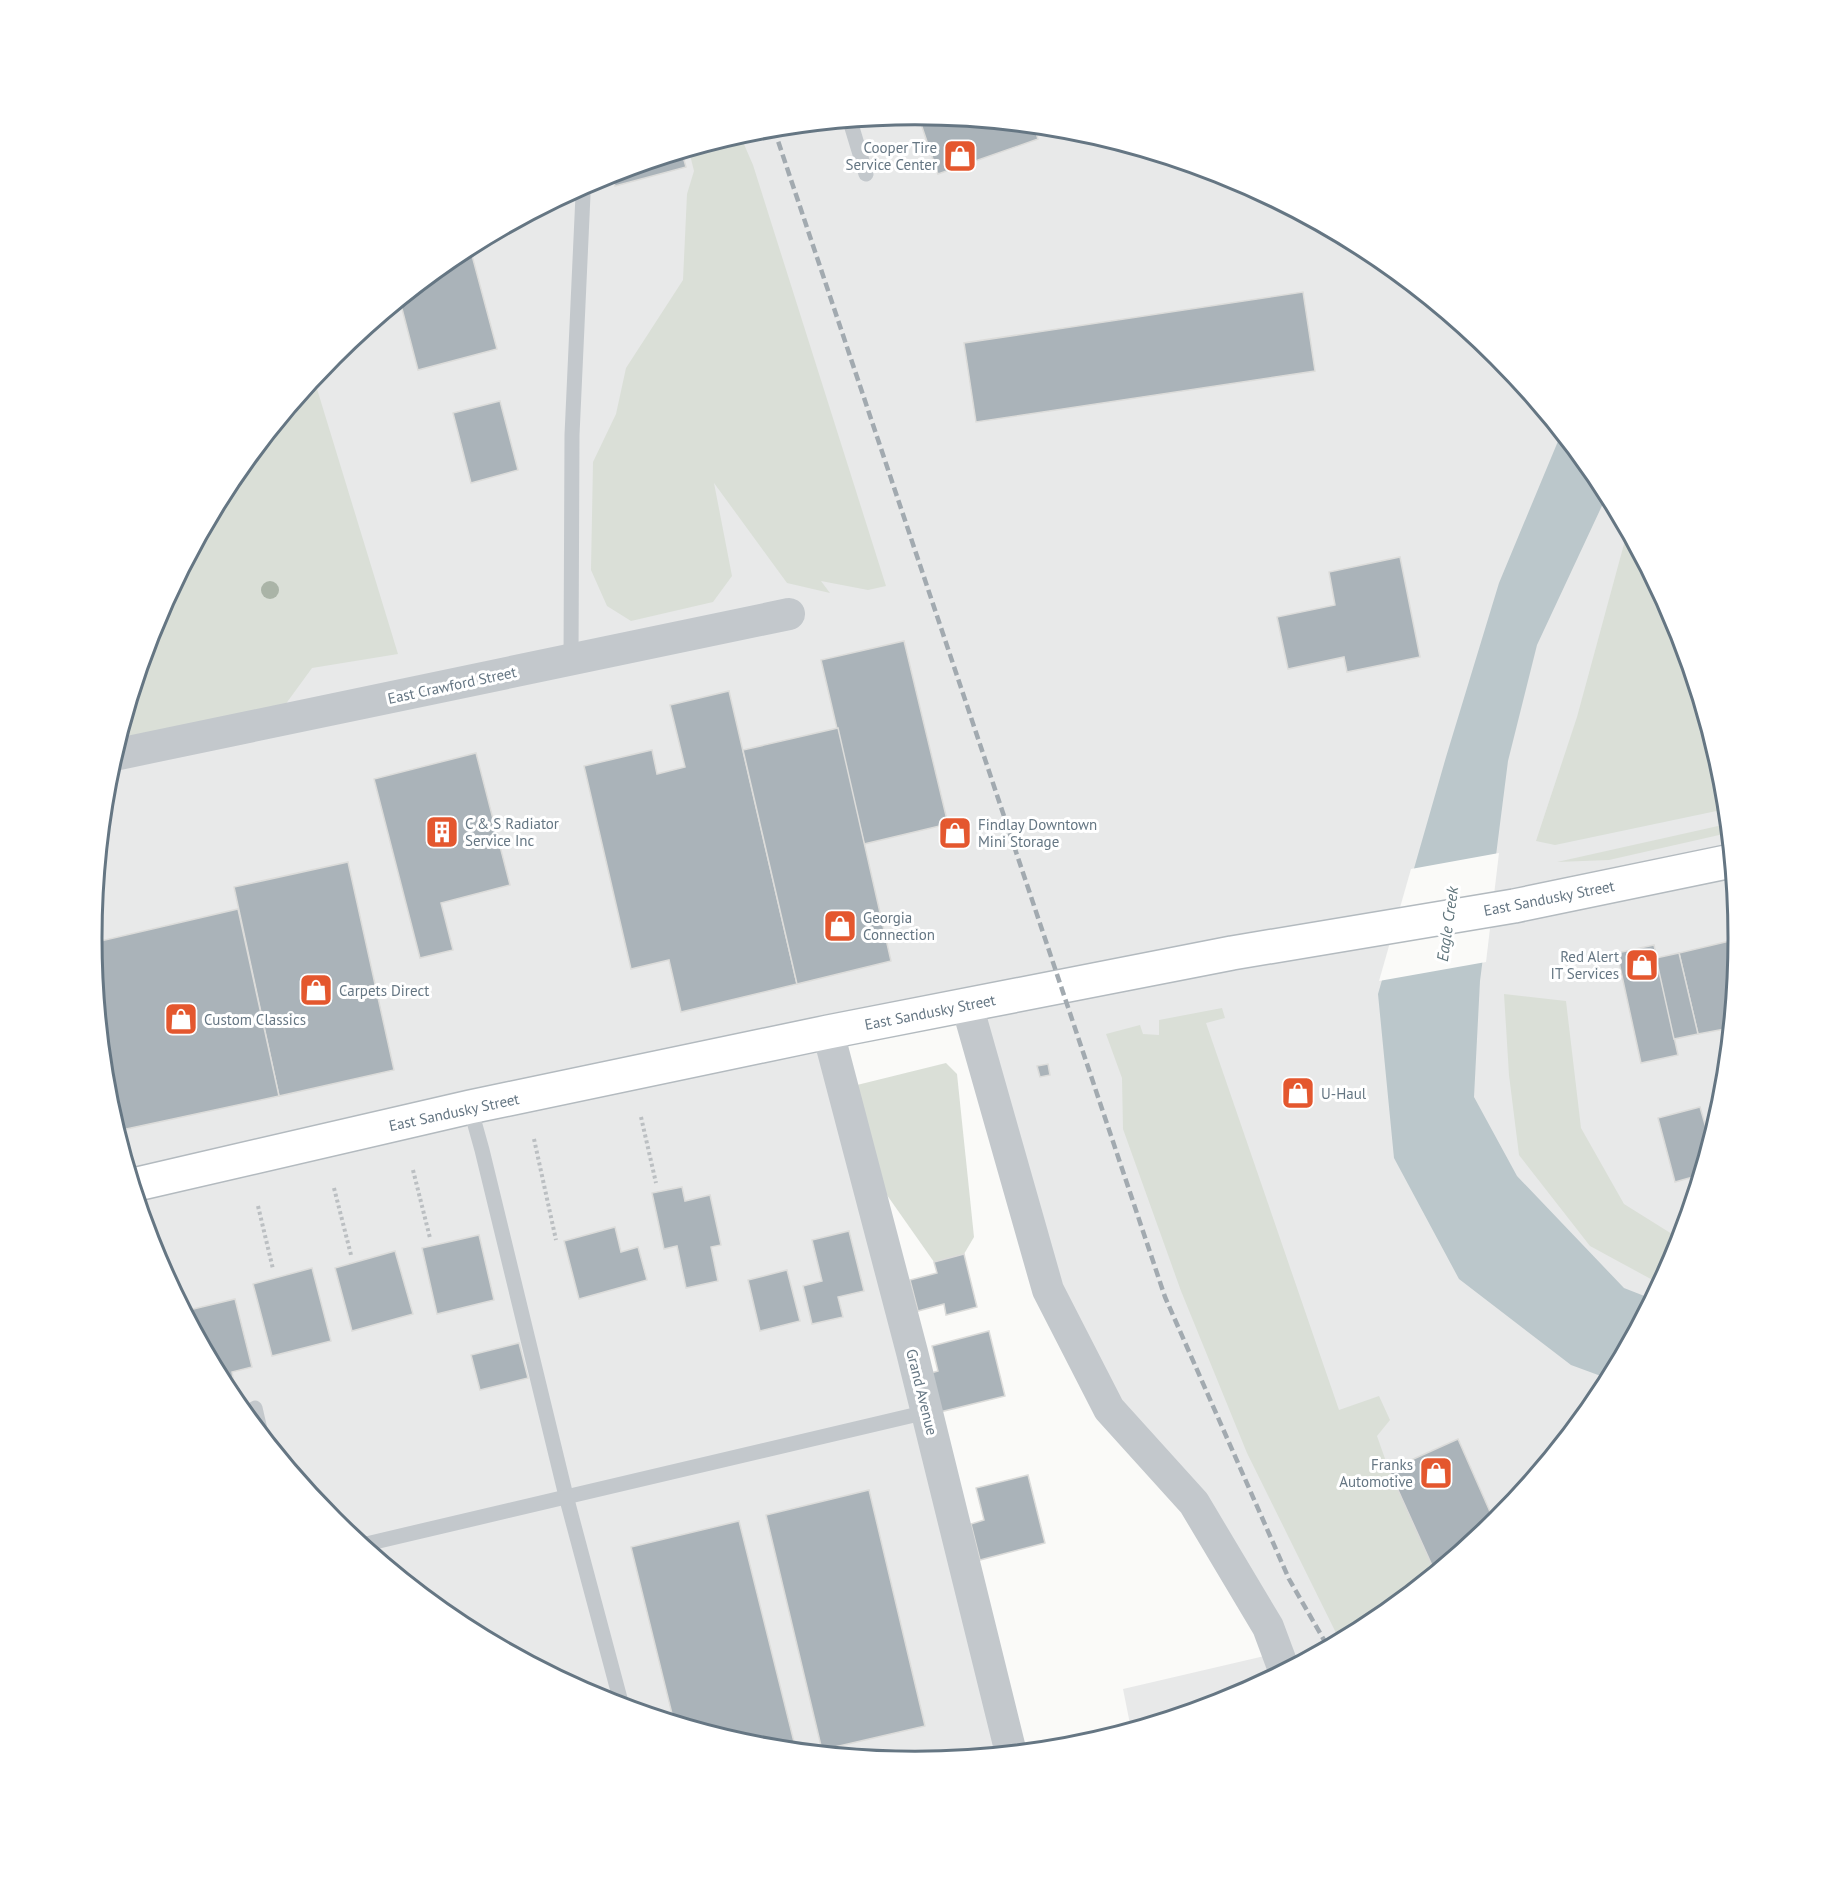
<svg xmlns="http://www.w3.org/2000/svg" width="1830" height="1877" font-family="'PT Sans',sans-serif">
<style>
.built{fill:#e8e9e9}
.green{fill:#dadfd7}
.water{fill:#bbc7cb}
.pier{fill:#fafaf8}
.building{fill:#aab3b9;stroke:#dcdcda;stroke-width:1.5}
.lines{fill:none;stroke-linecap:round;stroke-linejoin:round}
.secondary-casing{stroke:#b3babf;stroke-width:36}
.path{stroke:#bbbfc2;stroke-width:4;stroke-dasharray:3 3;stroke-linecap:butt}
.lane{stroke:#c3c8cc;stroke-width:15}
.street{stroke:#c3c8cc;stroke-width:32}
.secondary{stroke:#fff;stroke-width:33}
.rail{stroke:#a2aab0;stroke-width:4.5;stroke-dasharray:9 4.5;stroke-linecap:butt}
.tree{fill:#aab4a7}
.labels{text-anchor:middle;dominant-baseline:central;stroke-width:6;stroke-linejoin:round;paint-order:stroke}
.poi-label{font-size:15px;fill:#657683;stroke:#fff;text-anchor:start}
.street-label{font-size:15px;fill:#657683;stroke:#fff}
.water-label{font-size:16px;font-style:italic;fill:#60757c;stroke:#fff}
.rim{fill:none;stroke:#657683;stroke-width:3}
</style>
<rect width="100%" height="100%" fill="#fafaf8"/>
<!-- built -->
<path class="built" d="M915 115 1076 131 1230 178 1373 254 1498 356 1600 481 1676 624 1723 778 1738 938 1723 1099 1676 1254 1600 1396 1497 1521 1372 1623 1230 1699 1131 1729 1123 1689 1277 1653 1268 1627 1109 1409 1048 1290 967 1005 828 1033 1009 1753 915 1762 754 1746 600 1699 457 1623 332 1521 230 1396 154 1253 107 1099 92 938 107 778 154 623 230 481 333 356 458 254 600 178 755 131Z"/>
<!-- green -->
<g class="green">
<path d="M740 135 753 165 886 586 868 590 821 581 830 593 787 583 714 483 732 576 713 602 631 621 607 606 591 570 593 462 616 414 626 368 683 280 687 194 694 171 689 151Z"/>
<path d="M314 379 398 654 312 668 285 705 118 741 154 623 230 481Z"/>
<path d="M1627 533 1676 624 1723 778 1726 809 1555 845 1536 841 1577 717Z"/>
<path d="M1727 824 1728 833 1609 860 1557 862Z"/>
<path d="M1504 994 1566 1001 1581 1128 1624 1204 1680 1239 1676 1254 1660 1284 1590 1246 1519 1155 1509 1075Z"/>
<path d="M1222 1008 1225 1018 1206 1023 1339 1410 1379 1396 1390 1420 1377 1436 1389 1470 1435 1572 1372 1623 1340 1641 1247 1453 1181 1291 1123 1129 1122 1078 1106 1034 1140 1025 1143 1034 1159 1035V1020Z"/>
<path d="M946 1063 957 1074 974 1237 964 1254 934 1262 882 1188 857 1085Z"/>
</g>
<!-- water -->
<path class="water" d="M1561 434 1600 481 1607 495 1537 645 1508 761 1480 981 1474 1097 1517 1176 1624 1288 1652 1299 1609 1379 1571 1365 1459 1279 1394 1158 1378 994 1446 757 1499 583Z"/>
<!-- pier -->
<path class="pier" d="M1499 853 1486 962 1379 981 1411 869Z"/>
<!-- building -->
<g class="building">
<path d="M918 115 1034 127 1038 139 938 174Z"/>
<path d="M682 153 686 167 615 186 612 174Z"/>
<path d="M470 248 497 349 418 370 400 301 458 254Z"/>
<path d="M1303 292 1315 371 976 422 964 343Z"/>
<path d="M500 401 518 470 471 483 453 413Z"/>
<path d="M1400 557 1420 657 1347 672 1344 657 1288 669 1277 617 1335 605 1329 572Z"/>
<path d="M904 641 948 824 864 844 821 660Z"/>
<path d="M729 691 797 984 681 1012 669 960 631 969 584 766 652 750 657 774 685 767 670 705Z"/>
<path d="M838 728 891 961 797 984 743 750Z"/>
<path d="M476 753 510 885 441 903 453 950 420 958 374 779Z"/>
<path d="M348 862 394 1070 279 1096 234 887Z"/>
<path d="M238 909 279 1096 117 1131 107 1099 92 943Z"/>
<path d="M1738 939 1730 1028 1698 1034 1679 953Z"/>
<path d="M1654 945 1678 1055 1641 1063 1617 953Z"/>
<path d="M1679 953 1698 1034 1674 1039 1656 958Z"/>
<path d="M1048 1064 1050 1075 1040 1077 1037 1066Z"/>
<path d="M1700 1107 1710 1142 1700 1175 1675 1182 1658 1118Z"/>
<path d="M682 1187 685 1201 710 1195 721 1245 711 1247 718 1281 686 1288 677 1246 664 1249 652 1193Z"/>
<path d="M615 1227 621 1252 638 1247 647 1280 579 1299 564 1241Z"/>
<path d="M849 1231 864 1291 838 1297 843 1317 812 1324 803 1286 822 1281 812 1240Z"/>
<path d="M479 1235 494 1300 437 1314 422 1248Z"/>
<path d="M395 1251 413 1314 352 1331 335 1268Z"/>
<path d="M964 1254 977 1307 946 1315 944 1304 918 1311 910 1280 937 1273 934 1262Z"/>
<path d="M312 1268 331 1341 272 1356 253 1284Z"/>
<path d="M787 1270 800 1321 760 1331 748 1280Z"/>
<path d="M235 1299 252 1367 232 1372 235 1389 228 1391 185 1311Z"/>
<path d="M989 1331 1005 1396 940 1412 931 1373 938 1371 932 1346Z"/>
<path d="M519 1343 528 1378 480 1390 471 1355Z"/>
<path d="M1458 1439 1495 1523 1435 1572 1389 1470Z"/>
<path d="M1028 1475 1045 1543 980 1560 971 1524 984 1520 976 1488Z"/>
<path d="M869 1490 925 1726 822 1750 766 1515Z"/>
<path d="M739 1521 796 1750 754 1746 674 1722 631 1547Z"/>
</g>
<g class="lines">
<defs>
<path id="secondary" d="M133 1185 470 1107 828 1032 1232 953 1514 906 1731 861"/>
</defs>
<!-- secondary casing -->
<use href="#secondary" class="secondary-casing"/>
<!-- path -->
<g class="path">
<path d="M641 1117 656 1183"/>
<path d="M534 1139 556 1240"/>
<path d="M413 1170 430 1238"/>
<path d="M334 1188 351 1255"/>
<path d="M258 1206 273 1269"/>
</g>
<!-- lane -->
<g class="lane">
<path d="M850 121 866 174"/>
<path d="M571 660 572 435 583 195 581 188"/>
<path d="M470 1107 482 1150 566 1496 622 1706"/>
<path d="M255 1408 261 1434"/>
<path d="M362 1545 927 1412"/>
</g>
<!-- street -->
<g class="street">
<path d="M114 755 789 614"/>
<path d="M967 1005 1048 1290 1109 1409 1194 1503 1268 1627 1284 1670"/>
<path d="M828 1032 912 1352 1011 1753"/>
</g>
<!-- secondary -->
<use href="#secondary" class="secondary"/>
<!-- rail -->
<path class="rail" d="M774 129 1165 1297 1289 1579 1328 1647"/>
</g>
<!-- trees -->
<circle class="tree" cx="270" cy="590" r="9"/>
<!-- icons -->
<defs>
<symbol id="shop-square" viewBox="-11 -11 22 22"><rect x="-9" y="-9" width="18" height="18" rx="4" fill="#e4572e" stroke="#fff"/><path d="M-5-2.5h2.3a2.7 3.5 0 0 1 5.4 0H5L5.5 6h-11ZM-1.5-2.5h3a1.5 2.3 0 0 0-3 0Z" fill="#fff"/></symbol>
<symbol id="building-square" viewBox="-11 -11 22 22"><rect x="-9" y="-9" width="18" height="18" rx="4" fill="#e4572e" stroke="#fff"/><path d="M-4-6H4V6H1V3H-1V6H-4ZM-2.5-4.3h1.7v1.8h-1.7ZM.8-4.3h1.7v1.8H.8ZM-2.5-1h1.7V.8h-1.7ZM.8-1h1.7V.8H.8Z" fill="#fff"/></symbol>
</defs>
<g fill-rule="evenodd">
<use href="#shop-square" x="941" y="137" width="38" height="38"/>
<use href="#building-square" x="423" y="813" width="38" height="38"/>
<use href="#shop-square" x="936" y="814" width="38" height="38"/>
<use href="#shop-square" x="821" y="907" width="38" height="38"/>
<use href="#shop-square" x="1623" y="946" width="38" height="38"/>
<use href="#shop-square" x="297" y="971" width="38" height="38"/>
<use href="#shop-square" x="162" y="1000" width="38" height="38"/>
<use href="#shop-square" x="1279" y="1074" width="38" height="38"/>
<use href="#shop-square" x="1417" y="1454" width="38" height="38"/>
</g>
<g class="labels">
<!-- poi labels -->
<g class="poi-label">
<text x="937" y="147" text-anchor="end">Cooper Tire<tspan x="937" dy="17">Service Center</tspan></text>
<text x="465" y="823">C &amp; S Radiator<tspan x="465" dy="17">Service Inc</tspan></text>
<text x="978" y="824">Findlay Downtown<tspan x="978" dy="17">Mini Storage</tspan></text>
<text x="863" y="917">Georgia<tspan x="863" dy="17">Connection</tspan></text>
<text x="1619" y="956" text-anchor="end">Red Alert<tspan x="1619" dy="17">IT Services</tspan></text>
<text x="339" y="990">Carpets Direct</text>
<text x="204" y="1019">Custom Classics</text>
<text x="1321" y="1093">U-Haul</text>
<text x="1413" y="1464" text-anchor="end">Franks<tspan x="1413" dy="17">Automotive</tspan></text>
</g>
<!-- street labels -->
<g class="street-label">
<text transform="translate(452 685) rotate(-12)">East Crawford Street</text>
<text transform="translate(1549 898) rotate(-11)">East Sandusky Street</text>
<text transform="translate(930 1012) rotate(-11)">East Sandusky Street</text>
<text transform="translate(454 1112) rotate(-12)">East Sandusky Street</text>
<text transform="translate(922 1392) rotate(76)">Grand Avenue</text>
</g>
<!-- water labels -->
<g class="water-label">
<text transform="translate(1447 924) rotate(-82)">Eagle Creek</text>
</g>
</g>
<!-- crop -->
<path d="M0 0H1830V1877H0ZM102 938a813 813 0 1 1 1626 0a813 813 0 1 1-1626 0Z" fill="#fff" fill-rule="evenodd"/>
<path class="rim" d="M102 938a813 813 0 1 1 1626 0a813 813 0 1 1-1626 0Z"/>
</svg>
